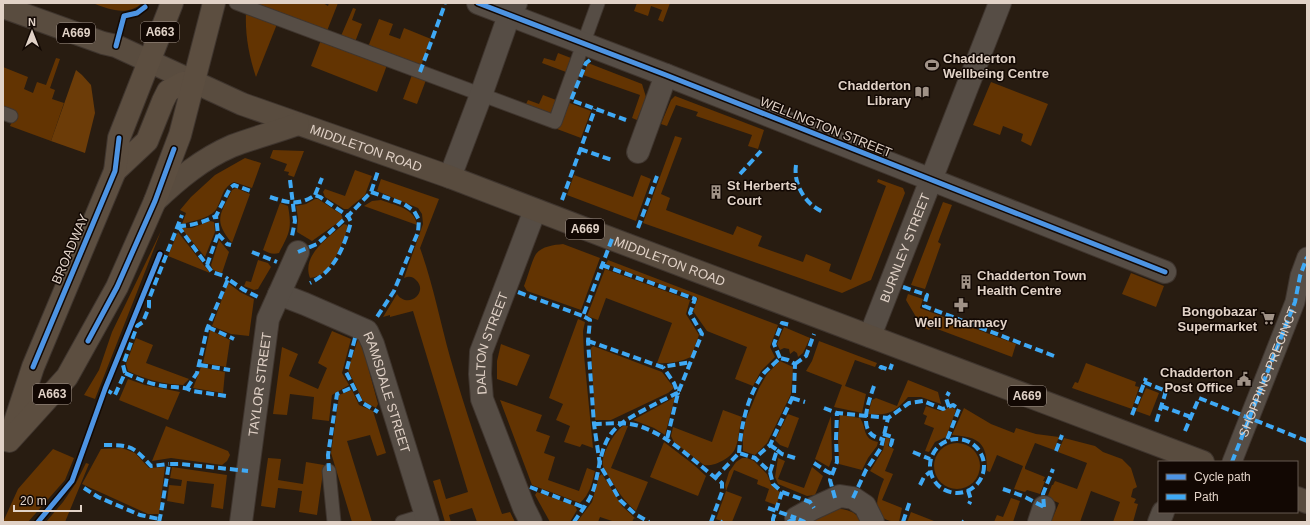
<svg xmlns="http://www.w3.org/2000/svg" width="1310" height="525" font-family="Helvetica,sans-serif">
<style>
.green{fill:#633402}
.forest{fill:#6c3c08}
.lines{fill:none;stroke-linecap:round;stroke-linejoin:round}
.service-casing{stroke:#3f352e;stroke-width:15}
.pedestrian-casing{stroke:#3f352e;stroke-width:21}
.minor-casing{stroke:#3f352e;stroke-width:24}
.primary-casing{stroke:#3f352e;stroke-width:24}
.trunk-casing{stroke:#3f352e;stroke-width:24}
.service{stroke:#564d45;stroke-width:13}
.pedestrian{stroke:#564d45;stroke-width:19}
.minor{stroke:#564d45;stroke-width:22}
.primary{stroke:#594c3f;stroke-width:22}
.trunk{stroke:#5c4e40;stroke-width:22}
.quiet{stroke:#3fa9f5;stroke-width:4;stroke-dasharray:8 4;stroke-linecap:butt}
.cycleway-casing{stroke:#120803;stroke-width:8}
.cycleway{stroke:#4d94e3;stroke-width:5}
.labels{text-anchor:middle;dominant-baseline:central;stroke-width:3;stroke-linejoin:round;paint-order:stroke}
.shield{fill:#120803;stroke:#a3958c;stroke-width:1}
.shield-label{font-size:12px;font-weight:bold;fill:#e1d2c7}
.poi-label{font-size:13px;font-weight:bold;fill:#e1d2c7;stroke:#120803;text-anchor:start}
.street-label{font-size:13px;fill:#e1d2c7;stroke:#120803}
</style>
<rect width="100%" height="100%" fill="#281c11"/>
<!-- green -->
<g class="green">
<path d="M92 3H142C127 17 109 9 92 3Z"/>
<path d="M252 3H323L328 6 329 3H338L327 31Z"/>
<path d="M637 3H670L663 22 658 20 662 10 651 6 648 16 634 11Z"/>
<path d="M353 8 356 9 352 20 362 24 355 42 341 36Z"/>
<path d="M246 13 277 24 256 77C249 56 245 35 246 13Z"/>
<path d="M379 19 393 24 389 35 400 39 404 28 431 39 421 66 368 47Z"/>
<path d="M321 40 387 65 377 92 311 66Z"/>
<path d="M558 53 571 58 566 72 542 63 544 58 555 61Z"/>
<path d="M56 58 60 59 50 88 55 90 52 99 64 103 51 141 10 126 16 112 3 107V67L28 77 24 89 33 93 37 82 46 85Z"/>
<path d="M588 63 642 84 646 97 637 120 632 118 640 95 583 75Z"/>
<path d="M412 75 426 80 417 104 403 99Z"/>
<path d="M991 82 1048 104 1031 146 1021 141 1023 134 1003 126 1000 135 973 125Z"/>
<path d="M543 95 556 100 550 115 525 106 528 100 539 104Z"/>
<path d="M675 96 764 130 758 149 748 146 752 135 696 116 698 112 676 105 667 126 661 124 671 100Z"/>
<path d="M567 102 591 111 581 138 557 129Z"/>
<path d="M675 136 682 138 661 194 670 198 666 210 733 235 737 226 762 236 758 246 803 262 806 254 831 264 829 271 851 280 886 186 877 182 878 179 903 188 905 193 871 280 842 293 643 223Z"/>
<path d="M273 150 304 151 294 177 288 175 289 172 284 171 287 164 270 158Z"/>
<path d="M245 158 261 163 252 188 234 182C220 189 223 200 215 211 209 218 190 222 182 224L186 213 180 210 191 197 215 175Z"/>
<path d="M355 170 372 176 365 195 348 209H344L325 197 323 192 325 189 345 196Z"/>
<path d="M574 175 633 197 641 175 651 179 636 221 567 195Z"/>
<path d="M381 179 439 199 420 248C433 284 440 321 450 357 465 410 483 462 502 514L510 512 515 522H477L472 508 449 515 451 522H445L433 481 440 479 446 499 468 492 413 311 390 317V315L383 317 397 294C408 310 429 292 416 280 412 276 409 276 404 278L423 224 422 214 418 208 377 191Z"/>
<path d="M236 188 250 194 232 243C213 220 220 215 232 190Z"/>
<path d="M315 199H318L341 214 343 219 312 241 297 232 298 218 296 206 306 204Z"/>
<path d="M381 200C394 205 415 208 417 225L364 206 372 201Z"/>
<path d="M943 202 952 205 938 242 941 244 925 289 911 285Z"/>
<path d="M280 203 288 206C292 229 290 232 279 253 273 255 269 253 263 250Z"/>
<path d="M210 221 214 222 215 232 205 257 181 228H192Z"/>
<path d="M344 224 347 225 348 227C342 244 331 277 310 278 301 255 329 237 344 224Z"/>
<path d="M161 231 95 399 84 395 99 370 112 332Z"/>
<path d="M178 232 210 273 168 256Z"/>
<path d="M219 240 229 252 222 273 213 270 211 265Z"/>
<path d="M563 244 600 258 581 310 527 291 524 286C527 279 532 260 536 254 542 246 554 245 563 244Z"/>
<path d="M258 260 268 263 271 267 258 289 254 290 244 286 246 281 251 282Z"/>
<path d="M608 260 778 325 770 347 775 357 761 371 753 386 735 379 747 347 707 331 693 311 698 298 606 264Z"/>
<path d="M605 269 690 300 686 314 699 335 691 357C680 362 669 364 657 363L672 323 606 298 598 320 587 316Z"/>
<path d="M1131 273 1164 286 1156 307 1122 294Z"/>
<path d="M228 283 240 292 254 299 249 336 231 334 212 326Z"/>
<path d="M908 294 923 299 920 308 1016 344 1012 357 932 327 929 330 922 327 906 300Z"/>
<path d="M578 319 585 322 583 331 584 355 593 448 582 444 580 447 564 442 570 426 556 420 563 404 549 398Z"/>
<path d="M784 327 810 338 803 353 798 357 797 353 794 351 790 354 789 349 784 348 780 350 777 344Z"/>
<path d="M210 330 230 340 226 367 203 363Z"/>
<path d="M332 331 351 339 342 373 349 385 332 395 329 421 312 419 314 397 290 394 287 415 273 414 282 347 298 354 289 376 318 389 327 368 318 363Z"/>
<path d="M359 336 372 360 368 367 378 404 376 408 363 401 348 370Z"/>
<path d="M136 338 153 345 146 363 189 379 183 385C162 384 147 380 128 371L126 364Z"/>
<path d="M819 341 877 363 875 367 855 360 845 386 866 394 862 413 834 407 842 385 806 371 812 361Z"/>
<path d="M501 344 530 355 517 386 497 379V361Z"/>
<path d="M593 346 662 372 674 388 668 393 611 420H595L591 348Z"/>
<path d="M780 361 793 367 791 394 767 443 755 455 743 451V435L746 419 759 388 767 374Z"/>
<path d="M1086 363 1136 382 1135 386 1139 387 1132 409 1072 388 1075 382 1078 383Z"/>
<path d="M201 367 225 372 223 393 193 388Z"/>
<path d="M128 379 145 385 180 392 168 420 119 400Z"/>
<path d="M908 380 938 392 941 404 921 397H908C895 412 889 416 868 414L872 400 876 398 897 406Z"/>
<path d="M1146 388 1159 393 1150 416 1136 411Z"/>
<path d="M352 390 359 405 373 411 386 453 377 456 370 435 347 441 372 522H352L331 453 339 395Z"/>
<path d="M675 397 665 435 654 428 633 420Z"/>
<path d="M500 400 542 415 536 431 550 436 544 453 555 457 548 480 579 491 587 468 595 471C592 483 590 494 580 503L532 485Z"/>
<path d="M926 406 940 411 951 407 956 410 946 437 935 442 929 452 925 451 934 428 924 424 927 416 923 414Z"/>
<path d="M964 408 991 424 1014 433 1016 428 1036 434 1059 437 1054 450 1035 443 1025 467V469L1045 477 1043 481H1045L1040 494 1027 490 1025 492 1014 489 1023 466 997 455 990 472 987 471C987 443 980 437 952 435Z"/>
<path d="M723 410 742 417C739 428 739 440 735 449 731 458 714 467 704 465L674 442 671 436 673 427 712 442Z"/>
<path d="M788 414 799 418 788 448 780 445 775 440Z"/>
<path d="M840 415 860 418C867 428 862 439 878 442L877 446 868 458 862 470 839 464 838 439Z"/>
<path d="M831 416 832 459 829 467 815 459Z"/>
<path d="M166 426 228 451 230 455 227 461 222 465 171 458 152 461Z"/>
<path d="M623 426H628L611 468 648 482 636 511C625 502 618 492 611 480 608 475 605 471 603 466 600 456 615 431 623 426Z"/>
<path d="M886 437 890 439 888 446 894 449 885 471 893 474 882 500 902 508 899 522C869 521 876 499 884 479L870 471 883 450Z"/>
<path d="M1064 438 1095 446 1103 452 1122 459 1131 468 1137 487 1133 489 1131 497 1136 499 1134 503 1138 504 1133 522H1113L1120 502 1091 491 1080 522H1051L1059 503 1047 498 1052 485H1053L1055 481 1077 489 1087 463 1058 452Z"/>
<path d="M664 442 694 465 706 476 698 496 650 477Z"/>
<circle cx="957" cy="466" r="23"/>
<path d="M122 448 135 453 149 468 165 467 159 514H148L82 484 101 449Z"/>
<path d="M53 449 74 458 65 480 28 522H3L18 489Z"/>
<path d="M268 458 281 459 278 480 303 484 306 462 324 465 317 515 299 512 302 491 278 488 275 508 261 506Z"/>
<path d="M742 458H747L754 461 767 474 772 486 781 493 776 505 765 501 769 489 757 484 758 480 734 470 726 491 742 497 732 522H724L716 519 726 491 725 485 729 472 736 462Z"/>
<path d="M778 458 785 461 778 479 804 488 812 467 823 476 815 495 807 496 778 484 775 477Z"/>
<path d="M86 463 89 464 65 522H46L63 502 76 483Z"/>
<path d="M172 467 227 475 223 509 211 507 214 484 187 481 184 504 167 501 169 485 181 486 182 480 170 478Z"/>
<path d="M602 474 622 506 636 519 634 518 632 522H615L600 517 598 522H577L592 502 599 476Z"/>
<path d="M537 492 575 506 577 510 570 522H550L535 495Z"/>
<path d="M1011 498 1020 501 1013 522H994L997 515 1003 517Z"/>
<path d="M832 508C844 509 856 510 862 522H838C832 520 819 522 812 522L818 514Z"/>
<path d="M911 512 934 521 938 522H907Z"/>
</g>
<!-- forest -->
<path class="forest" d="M76 70 82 75 91 85 95 113 85 153 51 141Z"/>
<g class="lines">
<defs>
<g id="service">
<path d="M236 3 555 122 598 3"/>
<path d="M3 113 11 116"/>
<path d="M329 471 334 522"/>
<path d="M402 522 425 515"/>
</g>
<path id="pedestrian" d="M1232 462 1295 302 1300 276 1307 257"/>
<g id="minor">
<path d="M478 3 666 75 1165 272"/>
<path d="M638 152 666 75"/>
<path d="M450 177 481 95 506 24 516 3"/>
<path id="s1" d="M279 294 305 304 367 331 373 344 428 522"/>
<path id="s2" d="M870 336 1000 3"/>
<path d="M796 518 814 508 840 496 853 498 865 506 873 522"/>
<path id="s3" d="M241 522 268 319 298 252"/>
<path id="s4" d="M531 522 524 508 482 399 480 374 481 352 535 210"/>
<path d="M1039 522 1044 507"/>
<path d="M1159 522 1163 512"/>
</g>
<g id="primary">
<path id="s5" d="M3 7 103 43 116 46 242 104 450 177 612 239 1203 462"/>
<path d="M155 201C178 179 202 159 232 146 253 138 276 132 298 124"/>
<path d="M1297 498 1307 502"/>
</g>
<g id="trunk">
<path d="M115 171 147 141 163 101 168 91 183 83 194 82"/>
<path d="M11 434 33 367 115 171 119 138 172 3"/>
<path d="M9 441 67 377 117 287 155 201 180 135 214 3"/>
</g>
</defs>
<!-- service casing -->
<use href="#service" class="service-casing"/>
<!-- pedestrian casing -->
<use href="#pedestrian" class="pedestrian-casing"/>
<!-- minor casing -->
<use href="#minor" class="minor-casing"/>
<!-- primary casing -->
<use href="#primary" class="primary-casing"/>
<!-- trunk casing -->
<use href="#trunk" class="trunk-casing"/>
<!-- service -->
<use href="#service" class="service"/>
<!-- pedestrian -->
<use href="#pedestrian" class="pedestrian"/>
<!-- minor -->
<use href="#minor" class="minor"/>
<!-- primary -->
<use href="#primary" class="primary"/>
<!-- trunk -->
<use href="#trunk" class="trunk"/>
<!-- quiet -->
<g class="quiet">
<path d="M590 60 586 63 571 100 626 120"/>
<path d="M420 72 445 4"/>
<path d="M580 149 612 160"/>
<path d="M796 165C793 184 805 204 823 212"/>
<path d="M740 174 761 151"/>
<path d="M290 180 295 221 292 236"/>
<path d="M371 192 404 204 414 211 419 220 418 232 394 291 375 320"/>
<path d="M315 195 322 178"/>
<path d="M270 197C288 203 299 206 315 195L320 197 348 216 351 222C344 247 335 271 310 283"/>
<path d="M562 200 595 109"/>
<path d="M178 226 212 272 224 276 228 279"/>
<path d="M178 226C191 226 204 222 216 216"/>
<path d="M638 228 657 176"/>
<path d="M218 234 227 244 231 245"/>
<path d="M612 239 583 316 590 320 588 341 594 424 600 465 620 500 635 514 649 522"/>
<path d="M252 252 277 262"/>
<path d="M298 252 317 244 348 216 371 192 378 171"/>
<path d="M207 265 218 234 216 216 230 188 234 185 251 191"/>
<path d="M602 265 695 299 690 313 702 334 678 393 667 439"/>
<path d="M903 287 927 295 924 306 1054 356"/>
<path d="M518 292 583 316"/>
<path d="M208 327 234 339"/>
<path d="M355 338 346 372 361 402 378 412"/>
<path d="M588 341 662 367 691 362"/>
<path d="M780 358 774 344 782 323 790 325"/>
<path d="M795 364 806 356 814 334"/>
<path d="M200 365 230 370"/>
<path d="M880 369 881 367 890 370 892 364"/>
<path d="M125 373 123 365 137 326 143 322 149 307V299L182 215"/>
<path d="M1144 382 1166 391 1156 423"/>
<path d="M874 386C868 403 856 435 882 439"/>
<path d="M187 388 197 373 207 329 228 279 244 290 258 297"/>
<path d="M105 389 115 395 125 373C138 379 150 384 164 386 174 388 184 386 192 391L226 396"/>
<path d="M792 398 805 402"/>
<path d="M1161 406 1191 417"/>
<path d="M949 407 946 398 949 392"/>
<path d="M824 408 837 413 888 418"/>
<path d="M1132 415 1146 378"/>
<path d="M594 424C609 424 627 421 642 427 672 438 697 464 722 483V492L711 522"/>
<path d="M1185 431 1199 398 1307 441"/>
<path d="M883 434 893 437 891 445 895 446"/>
<circle cx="957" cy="466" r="27"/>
<path d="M104 445C131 445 133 446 151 466L169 464"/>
<path d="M777 450 782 454 795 458"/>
<path d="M1056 451 1062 435"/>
<path d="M913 452 930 459"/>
<path d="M739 453C741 426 747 396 764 373 769 368 775 363 780 358L788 360 795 364 794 394 770 445 755 458"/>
<path id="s6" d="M1232 462 1295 302 1300 276 1307 257"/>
<path d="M814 463 826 471 832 474"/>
<path d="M329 471 328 455 337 394 353 387"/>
<path d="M770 472 777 450 770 445"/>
<path d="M715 478 739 453 755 458 770 472 773 484 782 492 810 502 814 508"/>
<path d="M920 485 924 477 930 472"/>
<path d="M530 487 583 507"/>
<path d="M84 488 98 497 140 515 159 519"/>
<path d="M1003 489 1023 496 1044 507"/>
<path d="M968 490 971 500 969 504"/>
<path d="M835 498 830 480 837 462 836 439 837 413"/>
<path d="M853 498 866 470 881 448 888 418 909 403 923 401 943 409 953 405 959 409 947 440"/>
<path d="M1044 507 1043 494 1053 469"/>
<path d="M768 508 796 518"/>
<path d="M159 522 161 513 169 464H181L248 471"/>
<path d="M574 522C581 511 590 501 594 488 600 468 600 443 616 428 629 416 658 403 675 394L678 393 674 383 663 367"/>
<path d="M722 522 723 521"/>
<path d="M773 522V519L782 492"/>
<path d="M788 522 796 518 805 522"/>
<path d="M903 522 910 501"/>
<path d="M963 522 964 521"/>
</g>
<defs>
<g id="cycleway">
<path d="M478 3 666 75 1165 272"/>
<path d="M116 46 124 16 137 13 145 7"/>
<path d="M88 341 117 287 155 201 174 149"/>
<path d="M33 367 115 171 119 138"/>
<path d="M38 522 72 481 105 389 160 254"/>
</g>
</defs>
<!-- cycleway casing -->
<use href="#cycleway" class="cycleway-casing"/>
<!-- cycleway -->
<use href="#cycleway" class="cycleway"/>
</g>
<!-- icons -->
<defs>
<symbol id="stadium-bare" viewBox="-9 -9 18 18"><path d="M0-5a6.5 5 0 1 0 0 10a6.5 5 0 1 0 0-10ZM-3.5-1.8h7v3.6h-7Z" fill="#a09287" stroke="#120803" stroke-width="2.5" paint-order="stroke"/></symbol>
<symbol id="library-bare" viewBox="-9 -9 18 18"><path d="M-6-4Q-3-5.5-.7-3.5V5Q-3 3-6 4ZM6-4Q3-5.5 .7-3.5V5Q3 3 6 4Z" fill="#a09287" stroke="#120803" stroke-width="2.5" paint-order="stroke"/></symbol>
<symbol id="building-bare" viewBox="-9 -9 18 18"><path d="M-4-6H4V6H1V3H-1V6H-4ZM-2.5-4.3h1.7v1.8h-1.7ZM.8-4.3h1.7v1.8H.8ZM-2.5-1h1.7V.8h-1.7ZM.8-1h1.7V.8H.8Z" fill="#a09287" stroke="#120803" stroke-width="2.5" paint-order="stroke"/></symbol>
<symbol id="pharmacy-bare" viewBox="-9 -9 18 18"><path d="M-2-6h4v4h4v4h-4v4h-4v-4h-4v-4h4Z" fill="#a09287" stroke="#120803" stroke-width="2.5" paint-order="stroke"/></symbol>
<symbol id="supermarket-bare" viewBox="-9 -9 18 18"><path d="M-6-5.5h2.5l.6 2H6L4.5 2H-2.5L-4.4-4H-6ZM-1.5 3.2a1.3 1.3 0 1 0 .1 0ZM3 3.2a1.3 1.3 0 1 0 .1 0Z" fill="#a09287" stroke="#120803" stroke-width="2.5" paint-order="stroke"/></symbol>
<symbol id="civic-bare" viewBox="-9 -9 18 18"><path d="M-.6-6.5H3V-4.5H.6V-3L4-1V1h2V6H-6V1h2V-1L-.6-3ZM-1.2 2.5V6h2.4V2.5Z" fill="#a09287" stroke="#120803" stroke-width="2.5" paint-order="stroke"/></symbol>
</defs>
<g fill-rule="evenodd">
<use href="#stadium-bare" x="922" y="55" width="20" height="20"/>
<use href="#library-bare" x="912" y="82" width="20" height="20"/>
<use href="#building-bare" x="706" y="182" width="20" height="20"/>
<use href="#building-bare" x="956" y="272" width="20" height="20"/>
<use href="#pharmacy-bare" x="951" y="295" width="20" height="20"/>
<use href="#supermarket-bare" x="1258" y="308" width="20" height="20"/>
<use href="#civic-bare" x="1234" y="369" width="20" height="20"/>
</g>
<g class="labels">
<!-- shield labels -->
<g class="shield">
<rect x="141" y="22" width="38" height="20" rx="3"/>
<rect x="57" y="23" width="38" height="20" rx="3"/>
<rect x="566" y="219" width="38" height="20" rx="3"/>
<rect x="33" y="384" width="38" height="20" rx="3"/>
<rect x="1008" y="386" width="38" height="20" rx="3"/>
</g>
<g class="shield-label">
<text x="160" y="32">A663</text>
<text x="76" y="33">A669</text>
<text x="585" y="229">A669</text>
<text x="52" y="394">A663</text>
<text x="1027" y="396">A669</text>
</g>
<!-- poi labels -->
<g class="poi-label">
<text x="943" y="58">Chadderton<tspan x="943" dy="15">Wellbeing Centre</tspan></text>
<text x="911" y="85" text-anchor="end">Chadderton<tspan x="911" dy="15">Library</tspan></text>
<text x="727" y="185">St Herberts<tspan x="727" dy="15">Court</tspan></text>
<text x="977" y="275">Chadderton Town<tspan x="977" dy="15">Health Centre</tspan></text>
<text x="1257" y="311" text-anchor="end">Bongobazar<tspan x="1257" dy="15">Supermarket</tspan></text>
<text x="961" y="322" text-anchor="middle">Well Pharmacy</text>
<text x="1233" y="372" text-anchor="end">Chadderton<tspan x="1233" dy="15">Post Office</tspan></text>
</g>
<!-- street labels -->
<g class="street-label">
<text transform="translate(826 127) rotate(22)">WELLINGTON STREET</text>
<text stroke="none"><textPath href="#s5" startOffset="390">MIDDLETON ROAD</textPath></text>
<text stroke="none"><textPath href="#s2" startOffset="95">BURNLEY STREET</textPath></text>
<text transform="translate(70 249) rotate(-67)">BROADWAY</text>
<text stroke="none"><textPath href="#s5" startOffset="714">MIDDLETON ROAD</textPath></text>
<text stroke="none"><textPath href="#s4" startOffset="190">DALTON STREET</textPath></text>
<text stroke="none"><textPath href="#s6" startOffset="97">SHOPPING PRECINCT</textPath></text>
<text stroke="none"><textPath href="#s3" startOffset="139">TAYLOR STREET</textPath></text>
<text stroke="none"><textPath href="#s1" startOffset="160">RAMSDALE STREET</textPath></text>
</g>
</g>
<!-- border -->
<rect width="1310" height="525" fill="none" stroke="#e1d2c7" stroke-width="8"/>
<!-- legend -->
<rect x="1158" y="461" width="140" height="52" fill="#120803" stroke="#655951"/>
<rect x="1166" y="474" width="20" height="6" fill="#4d94e3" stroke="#655951"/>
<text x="1194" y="481" font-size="12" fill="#e1d2c7">Cycle path</text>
<rect x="1166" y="494" width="20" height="6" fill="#3fa9f5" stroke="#655951"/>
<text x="1194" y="501" font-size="12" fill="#e1d2c7">Path</text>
<!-- north arrow -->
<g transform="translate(32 32)" stroke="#120803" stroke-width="3" paint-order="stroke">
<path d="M0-3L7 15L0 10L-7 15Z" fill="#e1d2c7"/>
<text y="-6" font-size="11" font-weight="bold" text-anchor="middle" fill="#e1d2c7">N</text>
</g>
<!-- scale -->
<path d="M14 505v6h67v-6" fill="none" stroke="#e1d2c7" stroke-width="2"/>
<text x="20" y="505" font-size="12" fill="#e1d2c7" stroke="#120803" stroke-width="3" paint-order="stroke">20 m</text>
</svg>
